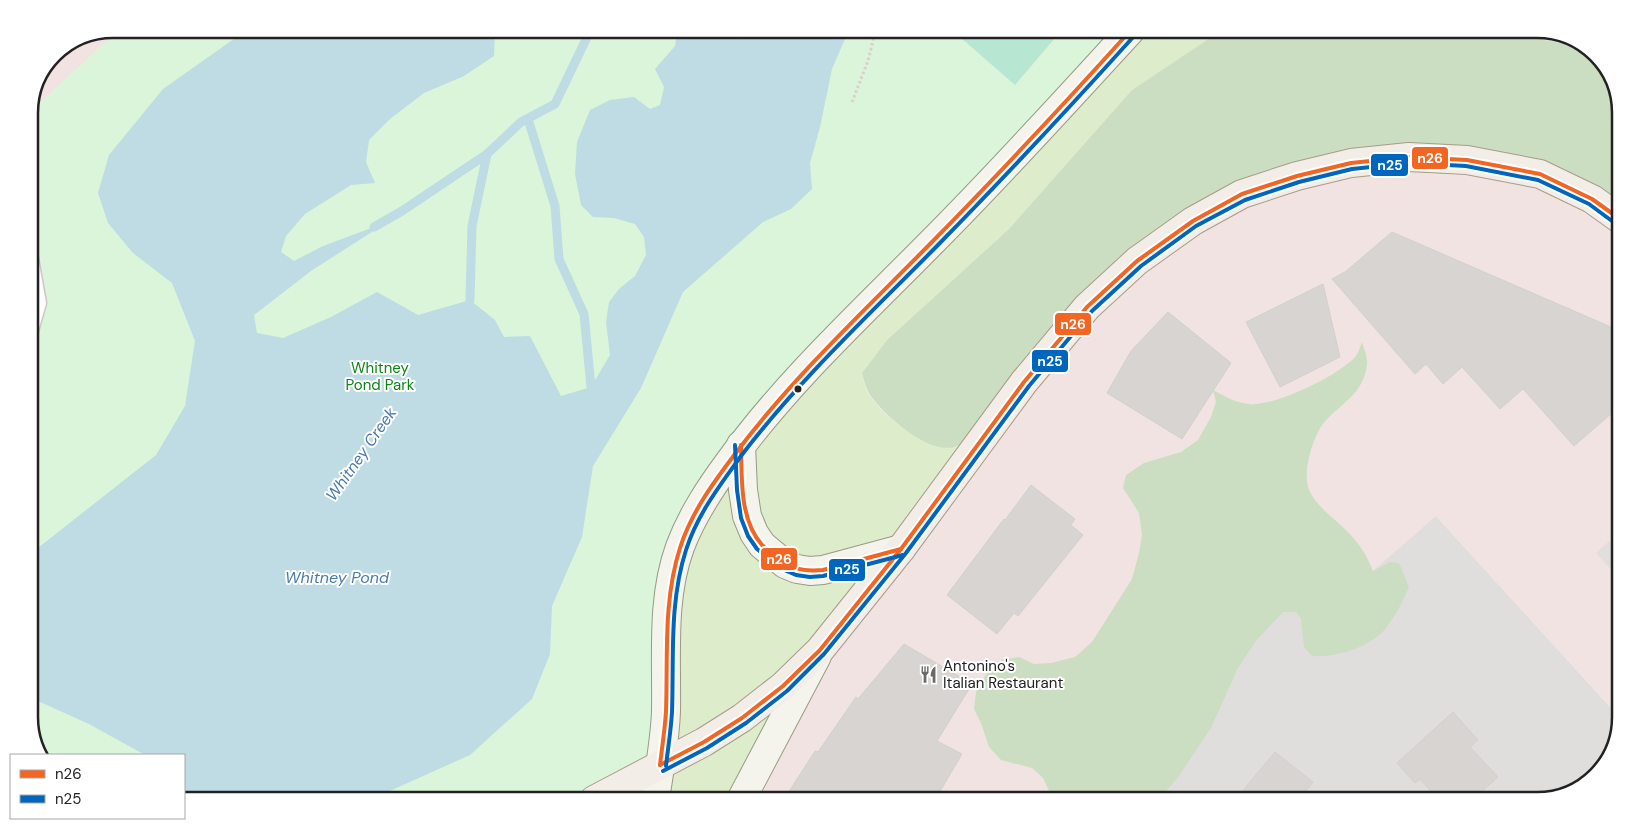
<svg xmlns="http://www.w3.org/2000/svg" width="1649" height="829" font-family="'DM Sans',sans-serif">
<style>
.residential{fill:#dfdedc}
.commercial{fill:#f1e3e1}
.grass{fill:#ddeccb}
.forest{fill:#cbdec1}
.park{fill:#daf5da}
.pitch{fill:#b7e6d2}
.parking{fill:#e0dfde}
.water{fill:#bfdbe3}
.lines{fill:none;stroke-linecap:round;stroke-linejoin:round}
.stream{stroke:#bfdbe3;stroke-width:9}
.building{fill:#d7d4d2;stroke:#d3d0cc}
.service-casing{stroke:#c9c8c7;stroke-width:15}
.secondary-casing{stroke:#999a82;stroke-width:30}
.primary-casing{stroke:#a79c86;stroke-width:30}
.path{stroke:#dccecd;stroke-width:3;stroke-dasharray:2.5 2.5;stroke-linecap:butt}
.service{stroke:#fdfcfc;stroke-width:12}
.secondary{stroke:#f4f4ed;stroke-width:28}
.primary{stroke:#f3ede7;stroke-width:28}
.bus-1-casing{stroke:#fff;stroke-width:8}
.bus-2-casing{stroke:#fff;stroke-width:8}
.bus-1{stroke:#f26522;stroke-width:4}
.bus-2{stroke:#0065bd;stroke-width:4}
.bus-dot{fill:#222;stroke:#fff;stroke-width:2}
.labels{text-anchor:middle;dominant-baseline:central;stroke-width:4;stroke-linejoin:round;paint-order:stroke}
.park-label{font-size:15px;fill:#0c8416;stroke:#fff}
.poi-label{font-size:15px;fill:#222;stroke:#fff;text-anchor:start}
.water-label{font-size:16px;font-style:italic;fill:#4a7aab;stroke:#fff}
.rim{fill:none;stroke:#222;stroke-width:2.5}
.line-badge{stroke:#fff;stroke-width:2}
.badge-label{font-size:14px;text-anchor:middle;font-weight:bold;fill:#fff}
</style>
<rect width="100%" height="100%" fill="#f0eeeb"/>
<!-- residential -->
<g class="residential">
<path d="M1486 29H1536L1573 37 1586 48Z"/>
<path d="M1294 482 1436 516 1620 718 1612 753 1583 786 1536 800H1084Z"/>
</g>
<!-- commercial -->
<g class="commercial">
<path d="M81 35H113L29 113V108L54 53Z"/>
<path d="M1467 160 1620 219V718L1436 516 1373 571 1294 482 1084 800H741L820 650 1137 261 1297 176Z"/>
<path d="M29 202 47 296 32 376 29 383Z"/>
</g>
<!-- grass -->
<path class="grass" d="M1133 30H1222L1132 90 1009 229 887 340 862 373C864 380 865 389 869 395 884 417 924 449 951 447 957 447 965 441 972 438L820 650 741 800H594L665 648 707 493Z"/>
<!-- forest -->
<g class="forest">
<path d="M1486 29 1586 48 1606 66 1620 108V219L1540 174 1351 163 1193 221 972 438C966 441 960 445 954 447 927 454 884 415 870 395 866 389 864 380 862 373L887 340 1009 229 1132 90 1222 30Z"/>
<path d="M1362 342C1364 349 1368 358 1367 364 1364 392 1345 401 1327 419 1314 432 1303 468 1308 487 1313 504 1334 518 1346 530 1358 542 1367 555 1373 571L1390 562 1399 563 1409 587C1403 601 1396 615 1386 628 1371 647 1336 658 1312 656L1304 647 1301 619 1296 612H1283L1256 641 1238 668 1211 728 1179 776 1167 790 1162 800H1051L1050 793 1043 778 1032 768 1001 760 989 747 981 723 974 709 976 692 988 671 1002 660 1019 657 1034 664 1051 663 1075 657 1092 642 1132 579 1139 553 1142 535 1139 513 1123 488 1126 475 1144 463 1181 452 1198 440 1211 417 1216 402 1213 390C1224 396 1236 403 1249 404 1274 407 1340 375 1356 356 1359 352 1360 346 1362 342Z"/>
</g>
<!-- park -->
<path class="park" d="M1133 30 846 329 691 520 660 765 594 800H184V755H40L29 722V383L32 376 47 296 29 202V113L113 35Z"/>
<!-- pitch -->
<path class="pitch" d="M953 31H1061L1015 85Z"/>
<!-- parking -->
<g class="parking">
<path d="M81 35H89L43 76 54 53Z"/>
<path d="M1620 532V579L1596 553Z"/>
</g>
<!-- water -->
<path class="water" d="M677 32H848L832 69 820 127 810 163 812 189 791 209 763 222 683 292 641 388 593 466 582 537 552 606 550 654 532 699 470 755 392 790 359 800H190L184 792V755H145L89 724 29 697V555L156 455 185 406 195 341 172 283 133 253 108 223 98 193 109 155 163 89 241 34 495 33 494 56 464 76 424 93 390 119 369 140 366 162 375 183 351 185 305 214 286 236 281 252 294 261 323 246 374 227 375 230 311 271 254 315 257 333 283 338 331 317 377 292 418 315 470 300 495 320 504 337 530 336 561 396 591 387 610 355 606 322 609 302 619 289 635 276 646 255 644 237 635 224 614 218 593 217 581 205 575 174 577 142 590 110 610 100 634 97 650 109 660 105 664 87 655 69 675 46Z"/>
<g class="lines">
<!-- stream -->
<g class="stream">
<path d="M528 119 555 206 559 259 584 314 591 387"/>
<path d="M374 227 402 211 487 154"/>
<path d="M470 300 472 226 487 154 521 122 555 104 589 33"/>
</g>
</g>
<!-- building -->
<g class="building">
<path d="M1392 232 1620 331V406L1574 446 1523 389 1500 409 1462 367 1443 384 1426 364 1415 374 1332 279 1345 272Z"/>
<path d="M1323 284 1340 357 1280 387 1246 322Z"/>
<path d="M1168 312 1231 363 1182 439 1107 393 1131 351Z"/>
<path d="M1031 485 1075 519 1071 525 1083 535 1018 616 1014 613 997 634 947 595 1004 519 1005 520Z"/>
<path d="M904 644 972 684 937 741 962 754 935 800H801L788 793 815 751 818 752 856 697 858 699Z"/>
<path d="M1453 712 1478 740 1470 747 1498 777 1472 800H1439L1420 779 1415 783 1397 763Z"/>
<path d="M1275 752 1313 782 1299 800H1235Z"/>
</g>
<g class="lines">
<defs>
<path id="service" d="M29 242 40 303 29 341"/>
<g id="secondary">
<path d="M741 445 743 490 747 516 754 533 762 545 785 564 797 569 810 571 823 570 901 549"/>
<path d="M655 800C659 771 665 741 666 711 667 656 661 599 680 547 692 515 710 488 730 461 787 382 861 314 929 245 998 176 1064 103 1130 31"/>
<path d="M741 800 817 656"/>
</g>
<path id="primary" d="M594 800 704 742 742 718 783 686 820 650 901 549 1024 382 1087 307 1137 261 1193 221 1242 194 1297 176 1351 163 1409 157 1467 160 1540 174 1592 199 1620 219"/>
</defs>
<!-- service casing -->
<use href="#service" class="service-casing"/>
<!-- secondary casing -->
<use href="#secondary" class="secondary-casing"/>
<!-- primary casing -->
<use href="#primary" class="primary-casing"/>
<!-- path -->
<g class="path">
<path d="M716 32 741 40"/>
<path d="M852 102 868 61 875 32"/>
</g>
<!-- service -->
<use href="#service" class="service"/>
<!-- secondary -->
<use href="#secondary" class="secondary"/>
<!-- primary -->
<use href="#primary" class="primary"/>
<defs>
<g id="bus-1">
<path d="M741 445C742 477 739 519 762 545 765 548 770 552 774 555 790 568 801 572 823 570L901 549"/>
<path d="M660 765 704 742 742 718 783 686 820 650 901 549 1024 382 1087 307 1137 261 1193 221 1242 194 1297 176 1351 163 1409 157 1467 160 1540 174 1592 199 1620 219"/>
<path d="M660 765C662 747 665 729 666 711 668 656 663 601 680 548 691 513 713 483 735 454 793 377 863 312 930 244 999 174 1065 103 1130 31"/>
</g>
<g id="bus-2">
<path d="M735 445 737 490 741 518 748 536 757 549 782 569 796 575 810 577 823 576 903 555"/>
<path d="M666 766C668 748 671 730 672 712 674 657 669 603 686 550 697 515 720 485 741 456 799 380 869 315 936 247 1004 178 1070 107 1135 35"/>
<path d="M663 771 707 748 746 723 787 691 824 654 906 553 1029 386 1092 311 1141 266 1196 226 1245 200 1299 182 1352 169 1409 163 1466 166 1538 180 1589 204 1616 224"/>
</g>
</defs>
<!-- bus-1 casing -->
<use href="#bus-1" class="bus-1-casing"/>
<!-- bus-2 casing -->
<use href="#bus-2" class="bus-2-casing"/>
<!-- bus-1 -->
<use href="#bus-1" class="bus-1"/>
<!-- bus-2 -->
<use href="#bus-2" class="bus-2"/>
</g>
<!-- icons -->
<defs>
<symbol id="restaurant-bare" viewBox="-9 -9 18 18"><path d="M-5-6h1v4h1v-4h1v4h1v-4h1v5L-1.5 .5V6h-2V.5L-5-1ZM5-6V6H3V1.5H1.5Q1.5-4 5-6Z" fill="#6a6968" stroke="#fff" stroke-width="2.5" paint-order="stroke"/></symbol>
</defs>
<g fill-rule="evenodd">
<use href="#restaurant-bare" x="916" y="662" width="25" height="25"/>
</g>
<!-- markers -->
<circle class="bus-dot" cx="798" cy="389" r="4.5"/>
<g class="labels">
<!-- park labels -->
<g class="park-label">
<text x="380" y="368">Whitney<tspan x="380" dy="17">Pond Park</tspan></text>
</g>
<!-- poi labels -->
<g class="poi-label">
<text x="943" y="666">Antonino's<tspan x="943" dy="17">Italian Restaurant</tspan></text>
</g>
<!-- water labels -->
<g class="water-label">
<text transform="translate(361 454) rotate(-55)">Whitney Creek</text>
<text x="337" y="577">Whitney Pond</text>
</g>
</g>
<!-- crop -->
<path d="M0 0H1649V829H0ZM113 38H1537A75 75 0 0 1 1612 113V717A75 75 0 0 1 1537 792H113A75 75 0 0 1 38 717V113A75 75 0 0 1 113 38Z" fill="#fff" fill-rule="evenodd"/>
<path class="rim" d="M113 38H1537A75 75 0 0 1 1612 113V717A75 75 0 0 1 1537 792H113A75 75 0 0 1 38 717V113A75 75 0 0 1 113 38Z"/>
<g class="line-badge">
<rect x="1411" y="146" width="38" height="24" rx="5" fill="#f26522"/>
<rect x="1370" y="153" width="39" height="24" rx="5" fill="#0065bd"/>
<rect x="1054" y="312" width="38" height="24" rx="5" fill="#f26522"/>
<rect x="1031" y="349" width="38" height="24" rx="5" fill="#0065bd"/>
<rect x="760" y="547" width="38" height="24" rx="5" fill="#f26522"/>
<rect x="828" y="558" width="38" height="24" rx="5" fill="#0065bd"/>
</g>
<g class="badge-label">
<text x="1430" y="163">n26</text>
<text x="1390" y="170">n25</text>
<text x="1073" y="329">n26</text>
<text x="1050" y="366">n25</text>
<text x="779" y="564">n26</text>
<text x="847" y="574">n25</text>
</g>
<!-- legend -->
<rect x="10" y="754" width="175" height="65" fill="#ffffff" stroke="#a7a7a7"/>
<rect x="20" y="770" width="25" height="8" fill="#f26522" stroke="#a7a7a7"/>
<text x="55" y="779" font-size="15" fill="#222222">n26</text>
<rect x="20" y="795" width="25" height="8" fill="#0065bd" stroke="#a7a7a7"/>
<text x="55" y="804" font-size="15" fill="#222222">n25</text>
</svg>
